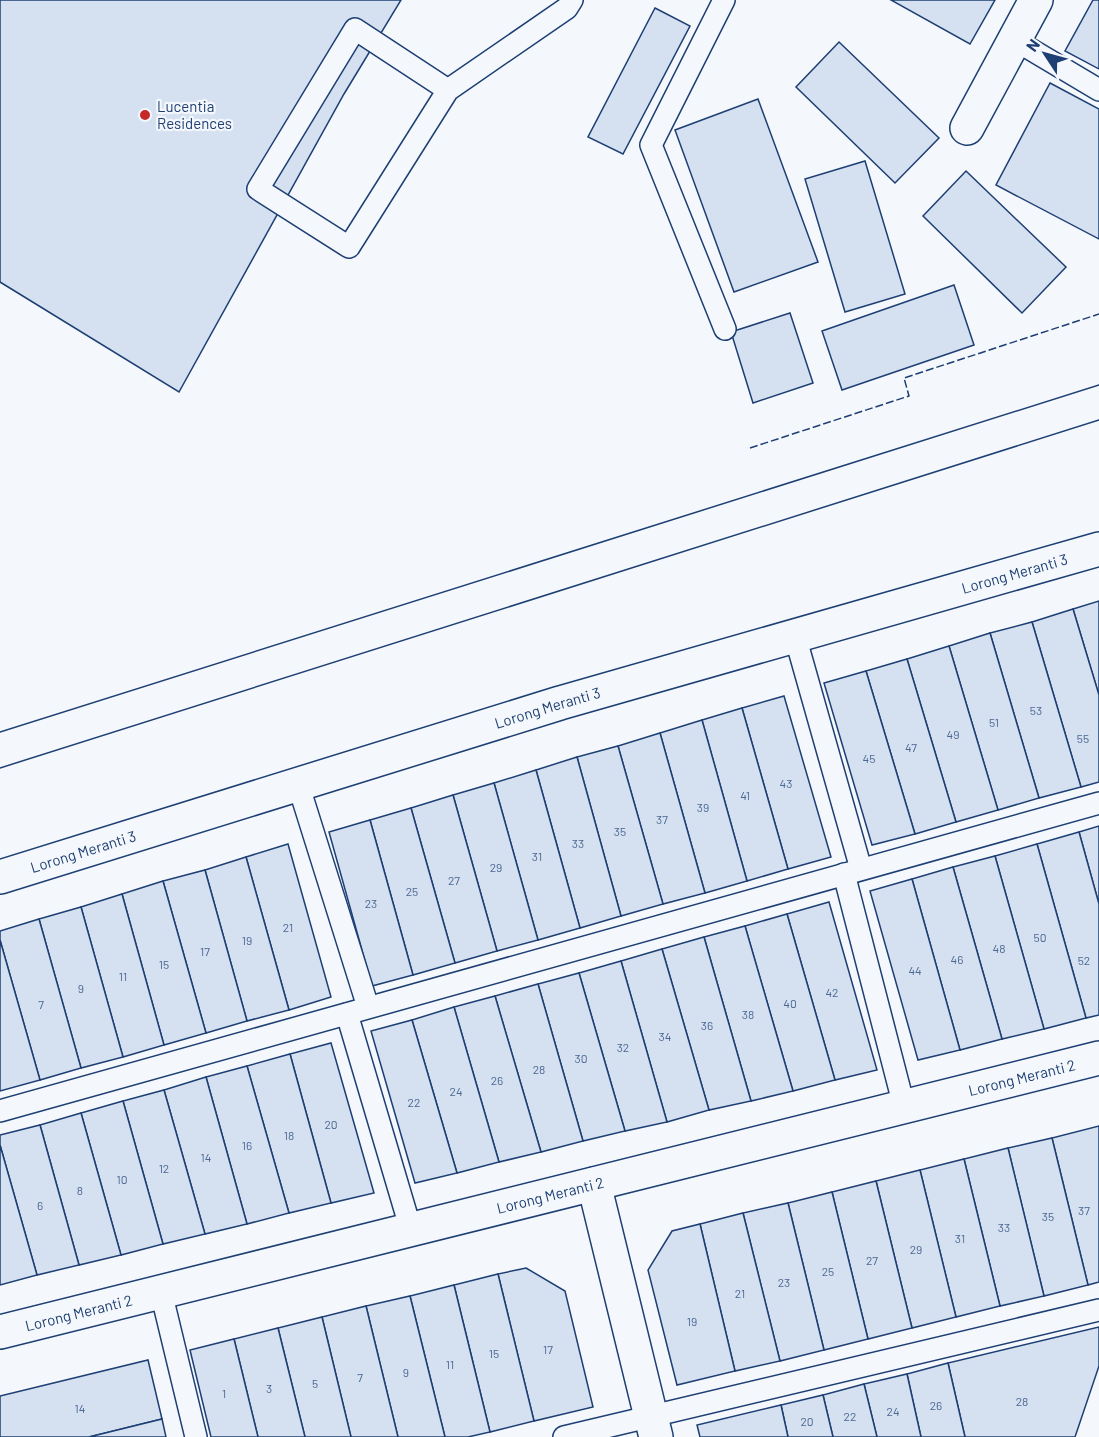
<svg xmlns="http://www.w3.org/2000/svg" width="1099" height="1437" font-family="Barlow,sans-serif">
<style>
.building{fill:#d5e0f0;stroke:#1d3f73;stroke-width:1.5}
.lines{fill:none;stroke-linecap:round;stroke-linejoin:round}
.lane-casing{stroke:#1d3f73;stroke-width:24}
.street-casing{stroke:#1d3f73;stroke-width:36}
.lane{stroke:#f4f7fb;stroke-width:21}
.street{stroke:#f4f7fb;stroke-width:33}
.tram{stroke:#1d3f73;stroke-width:1.5}
.fence{stroke:#1d3f73;stroke-width:1.5;stroke-dasharray:8 3;stroke-linecap:butt}
.poi-dot{fill:#c62828;stroke:#f4f7fb;stroke-width:2}
.labels{text-anchor:middle;dominant-baseline:central;stroke-width:4.5;stroke-linejoin:round;paint-order:stroke}
.number-label{font-size:12px;fill:#4b6792}
.poi-label{font-size:15px;fill:#1d3f73;stroke:#f4f7fb;text-anchor:start}
.street-label{font-size:15px;fill:#1d3f73;stroke:#f4f7fb}
</style>
<rect width="100%" height="100%" fill="#f4f7fb"/>
<!-- building -->
<g class="building">
<path d="M0 0H347L186 318 0 229Z"/>
<path d="M0 0H401L344 94 179 392 0 282Z"/>
<path d="M891 0H995L970 44Z"/>
<path d="M1093 0H1099V69L1065 51Z"/>
<path d="M655 8 690 26 623 154 588 137Z"/>
<path d="M839 42 939 138 895 183 796 87Z"/>
<path d="M1050 83 1099 109V239L996 185Z"/>
<path d="M758 99 818 262 734 292 675 130Z"/>
<path d="M865 161 905 294 845 312 805 179Z"/>
<path d="M966 171 1066 267 1022 313 923 216Z"/>
<path d="M954 285 974 345 842 390 822 331Z"/>
<path d="M790 313 813 383 753 403 731 332Z"/>
<path d="M1099 601V695L1073 609Z"/>
<path d="M1073 609 1099 695V782L1081 787 1032 622Z"/>
<path d="M1032 622 1081 787 1039 798 990 633Z"/>
<path d="M990 633 1039 798 998 810 949 646Z"/>
<path d="M949 646 998 810 956 822 907 659Z"/>
<path d="M907 659 956 822 915 834 866 671Z"/>
<path d="M866 671 915 834 872 845 824 683Z"/>
<path d="M784 696 831 857 788 869 742 708Z"/>
<path d="M742 708 788 869 747 881 702 720Z"/>
<path d="M702 720 747 881 705 893 660 733Z"/>
<path d="M660 733 705 893 663 904 618 746Z"/>
<path d="M618 746 663 904 621 916 577 757Z"/>
<path d="M577 757 621 916 580 928 536 770Z"/>
<path d="M536 770 580 928 538 940 494 783Z"/>
<path d="M494 783 538 940 497 951 453 795Z"/>
<path d="M453 795 497 951 455 963 411 808Z"/>
<path d="M411 808 455 963 413 975 370 820Z"/>
<path d="M370 820 413 975 372 986 329 832Z"/>
<path d="M1099 826V904L1079 832Z"/>
<path d="M1079 832 1099 904V1015L1086 1018 1037 844Z"/>
<path d="M288 844 331 997 289 1010 246 857Z"/>
<path d="M1037 844 1086 1018 1044 1029 995 856Z"/>
<path d="M995 856 1044 1029 1002 1039 953 867Z"/>
<path d="M246 857 289 1010 247 1021 205 870Z"/>
<path d="M953 867 1002 1039 960 1050 912 879Z"/>
<path d="M205 870 247 1021 206 1033 163 881Z"/>
<path d="M912 879 960 1050 918 1060 870 891Z"/>
<path d="M163 881 206 1033 164 1045 122 894Z"/>
<path d="M122 894 164 1045 123 1057 81 907Z"/>
<path d="M829 902 877 1070 835 1080 787 914Z"/>
<path d="M81 907 123 1057 81 1068 39 919Z"/>
<path d="M787 914 835 1080 793 1091 745 926Z"/>
<path d="M39 919 81 1068 40 1080 0 940V931Z"/>
<path d="M745 926 793 1091 751 1101 704 937Z"/>
<path d="M704 937 751 1101 709 1110 662 949Z"/>
<path d="M0 940 40 1080 0 1091Z"/>
<path d="M662 949 709 1110 667 1122 621 961Z"/>
<path d="M621 961 667 1122 625 1131 579 973Z"/>
<path d="M579 973 625 1131 583 1141 538 984Z"/>
<path d="M538 984 583 1141 541 1152 495 996Z"/>
<path d="M495 996 541 1152 499 1162 454 1007Z"/>
<path d="M454 1007 499 1162 457 1173 412 1020Z"/>
<path d="M412 1020 457 1173 415 1183 371 1031Z"/>
<path d="M331 1043 374 1193 331 1203 290 1054Z"/>
<path d="M290 1054 331 1203 289 1213 247 1066Z"/>
<path d="M247 1066 289 1213 247 1224 206 1077Z"/>
<path d="M206 1077 247 1224 205 1234 164 1090Z"/>
<path d="M164 1090 205 1234 163 1244 123 1101Z"/>
<path d="M123 1101 163 1244 121 1255 81 1113Z"/>
<path d="M81 1113 121 1255 79 1265 40 1125Z"/>
<path d="M40 1125 79 1265 37 1275 0 1145V1135Z"/>
<path d="M1099 1126V1282L1088 1285 1052 1138Z"/>
<path d="M1052 1138 1088 1285 1044 1296 1008 1148Z"/>
<path d="M0 1145 37 1275 0 1285Z"/>
<path d="M1008 1148 1044 1296 1000 1306 964 1159Z"/>
<path d="M964 1159 1000 1306 956 1317 920 1170Z"/>
<path d="M920 1170 956 1317 912 1328 876 1181Z"/>
<path d="M876 1181 912 1328 868 1339 832 1192Z"/>
<path d="M832 1192 868 1339 824 1350 788 1203Z"/>
<path d="M788 1203 824 1350 780 1361 743 1213Z"/>
<path d="M743 1213 780 1361 735 1371 700 1224Z"/>
<path d="M700 1224 735 1371 677 1385 648 1270 672 1231Z"/>
<path d="M526 1268 565 1291 593 1407 534 1421 498 1274Z"/>
<path d="M498 1274 534 1421 490 1432 454 1285Z"/>
<path d="M454 1285 490 1432 468 1437H445L410 1296Z"/>
<path d="M410 1296 445 1437H398L366 1306Z"/>
<path d="M366 1306 398 1437H351L322 1317Z"/>
<path d="M322 1317 351 1437H305L278 1328Z"/>
<path d="M1099 1327V1366L1075 1437H965L948 1363Z"/>
<path d="M278 1328 305 1437H258L234 1339Z"/>
<path d="M234 1339 258 1437H211L190 1350Z"/>
<path d="M148 1360 162 1419 89 1437H0V1396Z"/>
<path d="M948 1363 965 1437H921L907 1374Z"/>
<path d="M907 1374 921 1437H877L864 1384Z"/>
<path d="M864 1384 877 1437H833L823 1395Z"/>
<path d="M823 1395 833 1437H788L781 1405Z"/>
<path d="M781 1405 788 1437H700L697 1425Z"/>
<path d="M162 1419 166 1437H89Z"/>
</g>
<g class="lines">
<defs>
<g id="lane">
<path d="M724 0 651 145 725 329"/>
<path d="M1015 40 1099 90"/>
<path d="M448 90 355 29 258 189 349 247 448 90 567 8 572 0"/>
<path d="M795 636 861 869"/>
<path d="M298 784 368 1007"/>
<path d="M844 874 904 1106"/>
<path d="M347 1014 411 1230"/>
<path d="M0 1111 1099 803"/>
<path d="M161 1292 196 1437"/>
<path d="M564 1437 1099 1310"/>
</g>
<g id="street">
<path d="M967 128 1036 0"/>
<path id="s1" d="M0 877 560 703 1099 549"/>
<path d="M594 1184 656 1437"/>
<path id="s2" d="M0 1332 1099 1058"/>
</g>
</defs>
<!-- lane casing -->
<use href="#lane" class="lane-casing"/>
<!-- street casing -->
<use href="#street" class="street-casing"/>
<!-- lane -->
<use href="#lane" class="lane"/>
<!-- street -->
<use href="#street" class="street"/>
<!-- tram -->
<g class="tram">
<path d="M0 732 1099 385"/>
<path d="M0 768 1099 420"/>
</g>
<!-- fence -->
<path class="fence" d="M750 448 909 396 904 378 1099 314"/>
</g>
<!-- markers -->
<circle class="poi-dot" cx="145" cy="115" r="6"/>
<g class="labels">
<!-- number labels -->
<g class="number-label">
<text x="1036" y="710">53</text>
<text x="994" y="722">51</text>
<text x="953" y="734">49</text>
<text x="1083" y="738">55</text>
<text x="911" y="747">47</text>
<text x="869" y="758">45</text>
<text x="786" y="783">43</text>
<text x="745" y="795">41</text>
<text x="703" y="807">39</text>
<text x="662" y="819">37</text>
<text x="620" y="831">35</text>
<text x="578" y="843">33</text>
<text x="537" y="856">31</text>
<text x="496" y="867">29</text>
<text x="454" y="880">27</text>
<text x="412" y="891">25</text>
<text x="371" y="903">23</text>
<text x="288" y="927">21</text>
<text x="1040" y="937">50</text>
<text x="247" y="940">19</text>
<text x="999" y="948">48</text>
<text x="205" y="951">17</text>
<text x="957" y="959">46</text>
<text x="1084" y="960">52</text>
<text x="164" y="964">15</text>
<text x="915" y="970">44</text>
<text x="123" y="976">11</text>
<text x="81" y="988">9</text>
<text x="832" y="992">42</text>
<text x="790" y="1003">40</text>
<text x="41" y="1004">7</text>
<text x="748" y="1014">38</text>
<text x="707" y="1025">36</text>
<text x="665" y="1036">34</text>
<text x="623" y="1047">32</text>
<text x="581" y="1058">30</text>
<text x="539" y="1069">28</text>
<text x="497" y="1080">26</text>
<text x="456" y="1091">24</text>
<text x="414" y="1102">22</text>
<text x="331" y="1124">20</text>
<text x="289" y="1135">18</text>
<text x="247" y="1145">16</text>
<text x="206" y="1157">14</text>
<text x="164" y="1168">12</text>
<text x="122" y="1179">10</text>
<text x="80" y="1190">8</text>
<text x="40" y="1205">6</text>
<text x="1084" y="1210">37</text>
<text x="1048" y="1216">35</text>
<text x="1004" y="1227">33</text>
<text x="960" y="1238">31</text>
<text x="916" y="1249">29</text>
<text x="872" y="1260">27</text>
<text x="828" y="1271">25</text>
<text x="784" y="1282">23</text>
<text x="740" y="1293">21</text>
<text x="692" y="1321">19</text>
<text x="548" y="1349">17</text>
<text x="494" y="1353">15</text>
<text x="450" y="1364">11</text>
<text x="406" y="1372">9</text>
<text x="360" y="1377">7</text>
<text x="315" y="1383">5</text>
<text x="269" y="1388">3</text>
<text x="224" y="1393">1</text>
<text x="1022" y="1401">28</text>
<text x="936" y="1405">26</text>
<text x="80" y="1408">14</text>
<text x="893" y="1411">24</text>
<text x="850" y="1416">22</text>
<text x="807" y="1421">20</text>
</g>
<!-- poi labels -->
<g class="poi-label">
<text x="157" y="106">Lucentia<tspan x="157" dy="17">Residences</tspan></text>
</g>
<!-- street labels -->
<g class="street-label">
<text stroke="none"><textPath href="#s1" startOffset="1059">Lorong Meranti 3</textPath></text>
<text stroke="none"><textPath href="#s1" startOffset="573">Lorong Meranti 3</textPath></text>
<text stroke="none"><textPath href="#s1" startOffset="87">Lorong Meranti 3</textPath></text>
<text stroke="none"><textPath href="#s2" startOffset="1053">Lorong Meranti 2</textPath></text>
<text stroke="none"><textPath href="#s2" startOffset="567">Lorong Meranti 2</textPath></text>
<text stroke="none"><textPath href="#s2" startOffset="81">Lorong Meranti 2</textPath></text>
</g>
</g>
<!-- north arrow -->
<g transform="translate(1045 54) rotate(306)" stroke="#f4f7fb" stroke-width="4.5" paint-order="stroke">
<path d="M0-4.5L10 22L0 15L-10 22Z" fill="#1d3f73"/>
<text y="-9" font-size="16" font-weight="bold" text-anchor="middle" fill="#1d3f73">N</text>
</g>
</svg>
